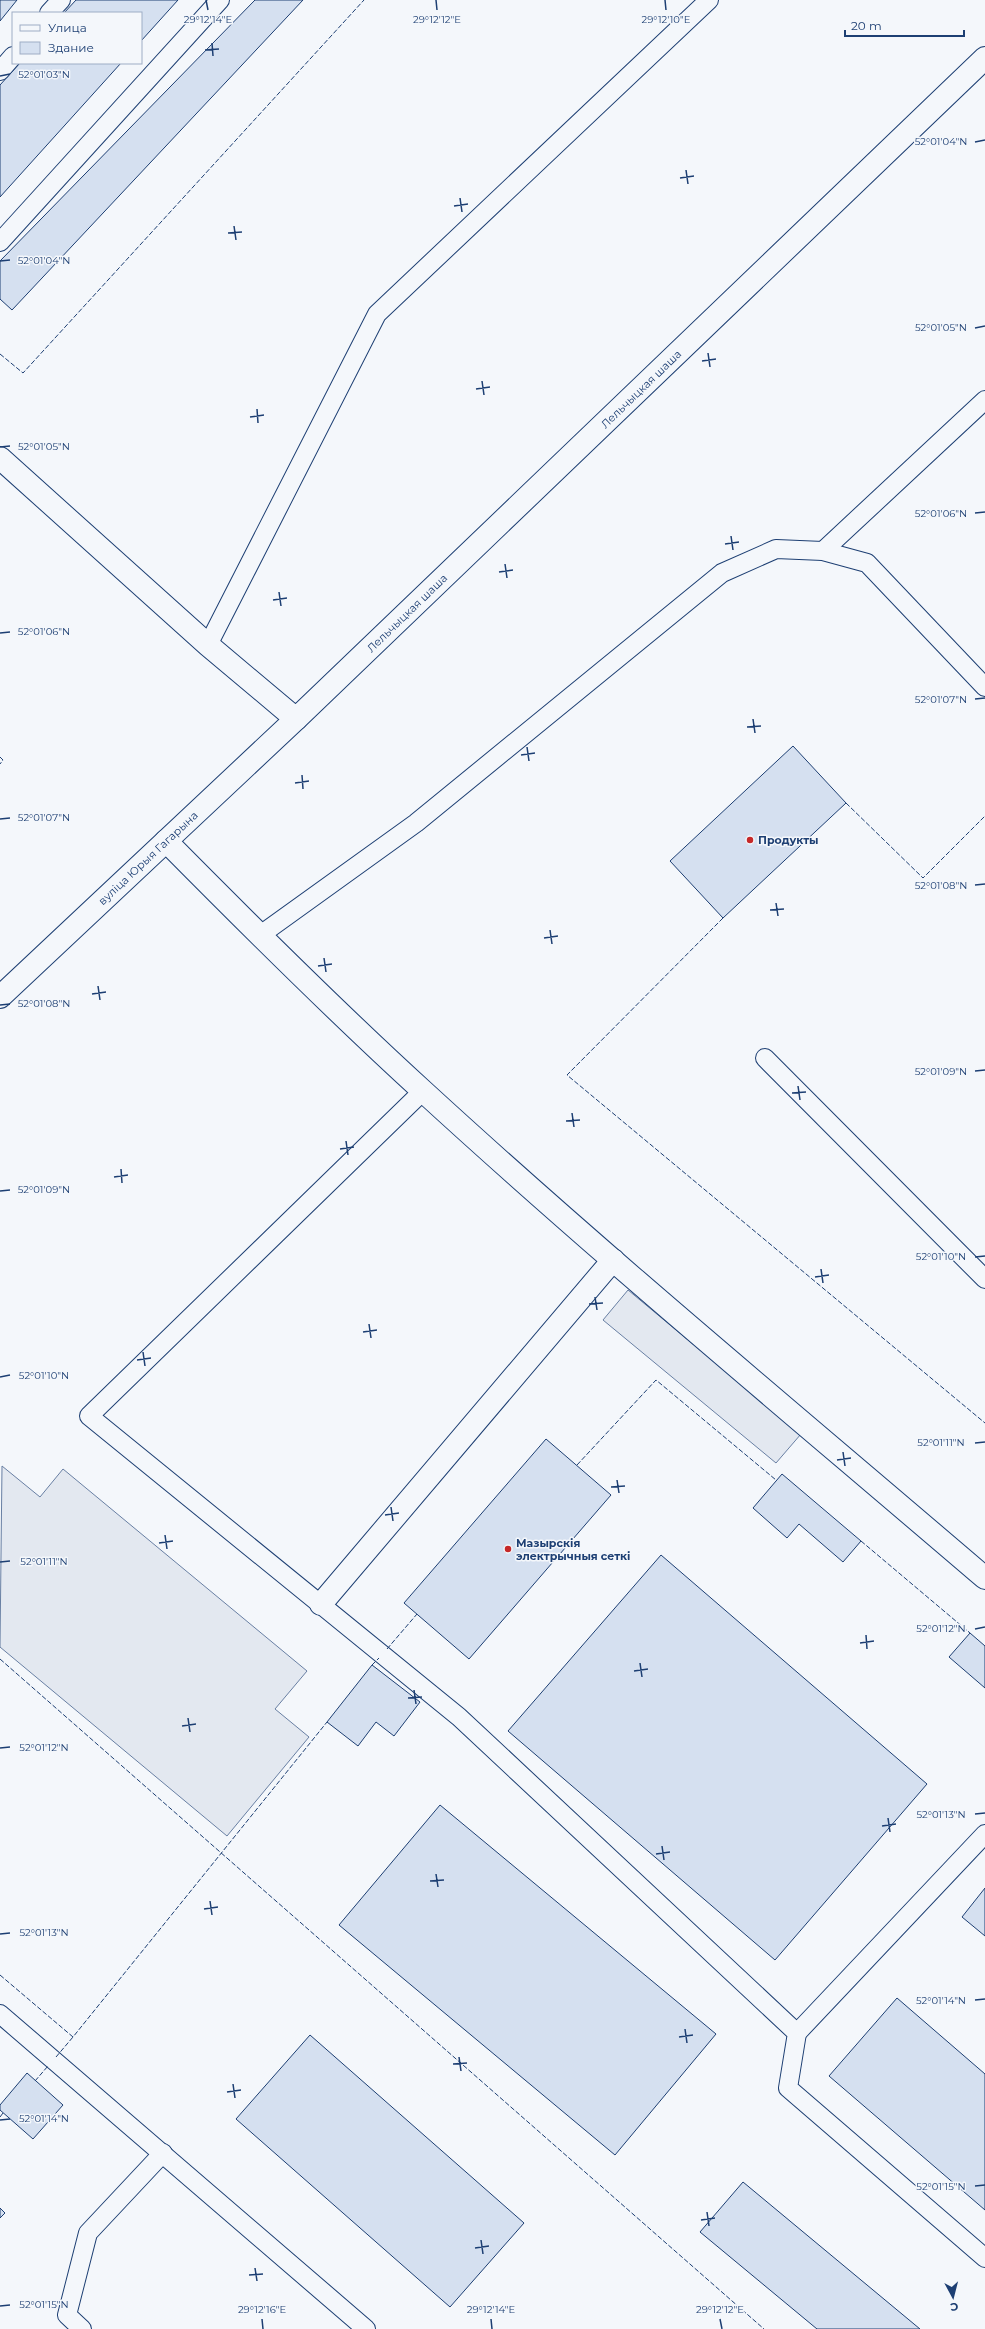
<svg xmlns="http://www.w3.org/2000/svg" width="985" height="2329" font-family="Montserrat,sans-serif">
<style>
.parking{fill:#e3e8f0;stroke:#687fa3}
.building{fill:#d5e0f0;stroke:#1d3f73}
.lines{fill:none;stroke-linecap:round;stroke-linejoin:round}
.service-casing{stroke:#1d3f73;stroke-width:20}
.minor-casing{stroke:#1d3f73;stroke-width:24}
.secondary-casing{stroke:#1d3f73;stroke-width:24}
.primary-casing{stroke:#1d3f73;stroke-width:24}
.service{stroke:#f4f7fb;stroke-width:18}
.minor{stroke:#f4f7fb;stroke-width:22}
.secondary{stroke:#f4f7fb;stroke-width:22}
.primary{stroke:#f4f7fb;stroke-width:22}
.fence{stroke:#1d3f73;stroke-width:1;stroke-dasharray:5 2;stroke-linecap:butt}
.ticks{fill:none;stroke:#1d3f73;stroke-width:1.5}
.poi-dot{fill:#c62828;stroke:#f4f7fb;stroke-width:1.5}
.labels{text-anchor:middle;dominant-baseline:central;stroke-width:3;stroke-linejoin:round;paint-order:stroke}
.street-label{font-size:11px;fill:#1d3f73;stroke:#f4f7fb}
.poi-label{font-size:11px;font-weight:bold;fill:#1d3f73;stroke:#f4f7fb;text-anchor:start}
.ticks-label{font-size:10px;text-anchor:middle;fill:#1d3f73;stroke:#f4f7fb;stroke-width:3;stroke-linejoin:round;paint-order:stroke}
</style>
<rect width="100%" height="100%" fill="#f4f7fb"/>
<!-- parking -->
<g class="parking">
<path d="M628 1290 801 1434 776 1463 603 1320Z"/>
<path d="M2 1466 40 1497 63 1469 307 1671 275 1709 309 1737 227 1836 0 1647Z"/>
</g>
<!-- building -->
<g class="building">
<path d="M0 0H17L0 21Z"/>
<path d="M76 0H178L141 41V13H64Z"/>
<path d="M255 0H303L12 310 0 299V261Z"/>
<path d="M20 63H121L0 197V85Z"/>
<path d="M793 746 846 803 723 918 670 861Z"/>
<path d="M546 1439 611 1495 469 1659 404 1603Z"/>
<path d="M782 1474 861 1541 843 1562 799 1524 787 1538 753 1508Z"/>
<path d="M661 1555 927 1784 775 1960 508 1731Z"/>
<path d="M970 1633 985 1646V1688L949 1657Z"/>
<path d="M372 1665 420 1702 394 1736 376 1722 358 1746 327 1722Z"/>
<path d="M440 1805 716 2034 615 2155 339 1925Z"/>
<path d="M985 1888V1936L962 1917Z"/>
<path d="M897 1998 985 2074V2210L829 2076Z"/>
<path d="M310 2035 524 2223 450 2307 236 2119Z"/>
<path d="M27 2073 63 2105 33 2139 0 2110V2105Z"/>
<path d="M743 2182 920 2329H817L700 2232Z"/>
<path d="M0 2208 5 2213 0 2218Z"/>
</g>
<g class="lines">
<defs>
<g id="service">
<path d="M49 13 61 0"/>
<path d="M0 71 13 56"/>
<path d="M0 242 220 0"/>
<path d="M823 551 985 400"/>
<path d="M208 645 377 314 709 0"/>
<path d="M259 936 416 823 722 573 776 549 823 551 867 563 985 687"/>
<path d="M765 1058 985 1279"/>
<path d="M423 1091 89 1416 459 1717 797 2033 788 2088 985 2258"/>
<path d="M0 2014 366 2329"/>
<path d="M797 2033 985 1834"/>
<path d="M82 2329 67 2315 88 2233 163 2153"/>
</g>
<g id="minor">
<path d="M166 841C250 926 335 1011 424 1092 606 1259 797 1417 985 1578"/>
<path d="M321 1604 613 1260"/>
</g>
<path id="secondary" d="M0 997 296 719"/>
<path id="primary" d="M0 458 208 645 296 719 985 58"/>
</defs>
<!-- service casing -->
<use href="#service" class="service-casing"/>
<!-- minor casing -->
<use href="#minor" class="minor-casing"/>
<!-- secondary casing -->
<use href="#secondary" class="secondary-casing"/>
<!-- primary casing -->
<use href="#primary" class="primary-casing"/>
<!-- service -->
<use href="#service" class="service"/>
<!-- minor -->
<use href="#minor" class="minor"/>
<!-- secondary -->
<use href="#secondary" class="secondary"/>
<!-- primary -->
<use href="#primary" class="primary"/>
<!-- fence -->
<g class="fence">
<path d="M0 354 23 373 364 0"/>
<path d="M0 757 3 760 0 764"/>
<path d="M846 803 923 878 985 816"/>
<path d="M723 918 567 1075 985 1423"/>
<path d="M577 1465 656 1380 776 1480"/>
<path d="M861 1541 970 1633"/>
<path d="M387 1649 417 1614"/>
<path d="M0 1659 764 2329"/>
<path d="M372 1665 379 1658"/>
<path d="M0 1975 73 2037 327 1722"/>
<path d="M56 2057 73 2037"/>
<path d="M35 2081 48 2066"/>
<path d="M0 2117 3 2113"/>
</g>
</g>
<!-- ticks -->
<path class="ticks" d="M206 0 208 10M436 0 437 10M665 0 666 10M212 43 213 56M205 50 219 49M0 76 10 74M975 142 985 140M686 170 688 184M680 178 694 176M460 198 462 212M454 206 468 204M234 226 236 240M228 233 242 232M0 261 10 260M975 328 985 326M708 353 710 367M702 361 716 359M482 381 484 395M476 389 490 387M257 409 258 423M250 417 264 415M0 447 10 446M975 513 985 512M731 536 733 550M725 544 739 542M505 564 507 578M499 572 513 570M279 592 281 606M273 600 287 598M0 633 10 632M975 699 985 698M753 719 755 733M747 727 761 726M527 747 529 761M521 755 535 753M302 775 303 789M295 783 309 781M0 819 10 818M975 885 985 884M776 903 778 916M770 910 784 909M550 930 552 944M544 938 558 936M324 958 326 972M318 966 332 964M98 986 100 1000M92 994 106 992M0 1005 10 1004M975 1071 985 1070M798 1086 800 1100M792 1093 806 1092M572 1113 574 1127M566 1121 580 1120M346 1141 348 1155M340 1149 354 1147M121 1169 122 1183M114 1177 128 1175M0 1191 10 1190M975 1257 985 1256M821 1269 823 1283M815 1277 829 1275M595 1297 597 1310M589 1304 603 1303M369 1324 371 1338M363 1332 377 1330M143 1352 145 1366M137 1360 151 1358M0 1377 10 1375M975 1443 985 1442M843 1452 845 1466M837 1460 851 1458M617 1480 619 1493M611 1487 625 1486M391 1507 393 1521M385 1515 399 1513M165 1535 167 1549M159 1543 173 1541M0 1562 10 1561M975 1629 985 1627M866 1635 867 1649M860 1643 874 1641M640 1663 642 1677M634 1671 648 1669M414 1690 416 1704M408 1698 422 1697M188 1718 190 1732M182 1726 196 1724M0 1748 10 1747M975 1814 985 1813M888 1818 890 1832M882 1826 896 1824M662 1846 664 1860M656 1854 670 1852M436 1874 438 1887M430 1881 444 1880M210 1901 212 1915M204 1909 218 1907M0 1934 10 1933M975 2000 985 1999M685 2029 687 2043M679 2037 693 2035M459 2057 461 2071M453 2064 467 2063M233 2084 235 2098M227 2092 241 2090M0 2120 10 2119M975 2186 985 2185M707 2212 709 2226M701 2220 715 2218M481 2240 483 2254M475 2248 489 2246M255 2268 257 2281M249 2275 263 2274M0 2306 10 2305M262 2319 263 2329M491 2319 492 2329M720 2319 722 2329"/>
<!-- markers -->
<g class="poi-dot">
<circle cx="750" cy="840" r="4"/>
<circle cx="508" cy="1549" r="4"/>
</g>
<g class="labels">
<!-- street labels -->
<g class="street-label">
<text transform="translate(641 389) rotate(-44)">Лельчыцкая шаша</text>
<text transform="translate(407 613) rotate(-44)">Лельчыцкая шаша</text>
<text transform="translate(148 858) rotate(-43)">вуліца Юрыя Гагарына</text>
</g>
<!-- poi labels -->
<g class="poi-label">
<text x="758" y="840">Продукты</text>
<text x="516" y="1543">Мазырскія<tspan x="516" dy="13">электрычныя сеткі</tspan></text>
</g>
</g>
<g class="ticks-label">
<text x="208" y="23">29°12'14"E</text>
<text x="437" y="23">29°12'12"E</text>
<text x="666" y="23">29°12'10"E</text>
<text x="44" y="78">52°01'03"N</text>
<text x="941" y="145">52°01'04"N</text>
<text x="44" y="264">52°01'04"N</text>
<text x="941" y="331">52°01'05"N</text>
<text x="44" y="450">52°01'05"N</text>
<text x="941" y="517">52°01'06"N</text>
<text x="44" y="635">52°01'06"N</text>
<text x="941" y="703">52°01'07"N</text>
<text x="44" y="821">52°01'07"N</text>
<text x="941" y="889">52°01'08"N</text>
<text x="44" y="1007">52°01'08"N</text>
<text x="941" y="1075">52°01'09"N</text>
<text x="44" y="1193">52°01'09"N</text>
<text x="941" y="1260">52°01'10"N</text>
<text x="44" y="1379">52°01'10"N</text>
<text x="941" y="1446">52°01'11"N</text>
<text x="44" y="1565">52°01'11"N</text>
<text x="941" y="1632">52°01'12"N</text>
<text x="44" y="1751">52°01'12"N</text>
<text x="941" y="1818">52°01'13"N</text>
<text x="44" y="1936">52°01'13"N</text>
<text x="941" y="2004">52°01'14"N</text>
<text x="44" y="2122">52°01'14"N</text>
<text x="941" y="2190">52°01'15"N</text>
<text x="44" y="2308">52°01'15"N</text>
<text x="262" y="2313">29°12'16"E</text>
<text x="491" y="2313">29°12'14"E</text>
<text x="720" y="2313">29°12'12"E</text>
</g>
<!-- legend -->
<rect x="12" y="12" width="130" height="52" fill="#f4f7fb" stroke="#9eadc5"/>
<rect x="20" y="25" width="20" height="6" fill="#f4f7fb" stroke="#9eadc5"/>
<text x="48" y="32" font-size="12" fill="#1d3f73">Улица</text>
<rect x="20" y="42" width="20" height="12" fill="#d5e0f0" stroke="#9eadc5"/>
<text x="48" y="52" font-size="12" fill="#1d3f73">Здание</text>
<!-- north arrow -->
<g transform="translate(953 2297) rotate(173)" stroke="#f4f7fb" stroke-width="3" paint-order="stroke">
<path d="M0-3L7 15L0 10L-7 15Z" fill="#1d3f73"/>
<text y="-6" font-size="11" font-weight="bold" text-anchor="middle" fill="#1d3f73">С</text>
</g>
<!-- scale -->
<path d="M845 30v6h119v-6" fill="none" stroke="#1d3f73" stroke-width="2"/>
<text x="851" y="30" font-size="12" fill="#1d3f73" stroke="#f4f7fb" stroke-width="3" paint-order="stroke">20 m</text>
</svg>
